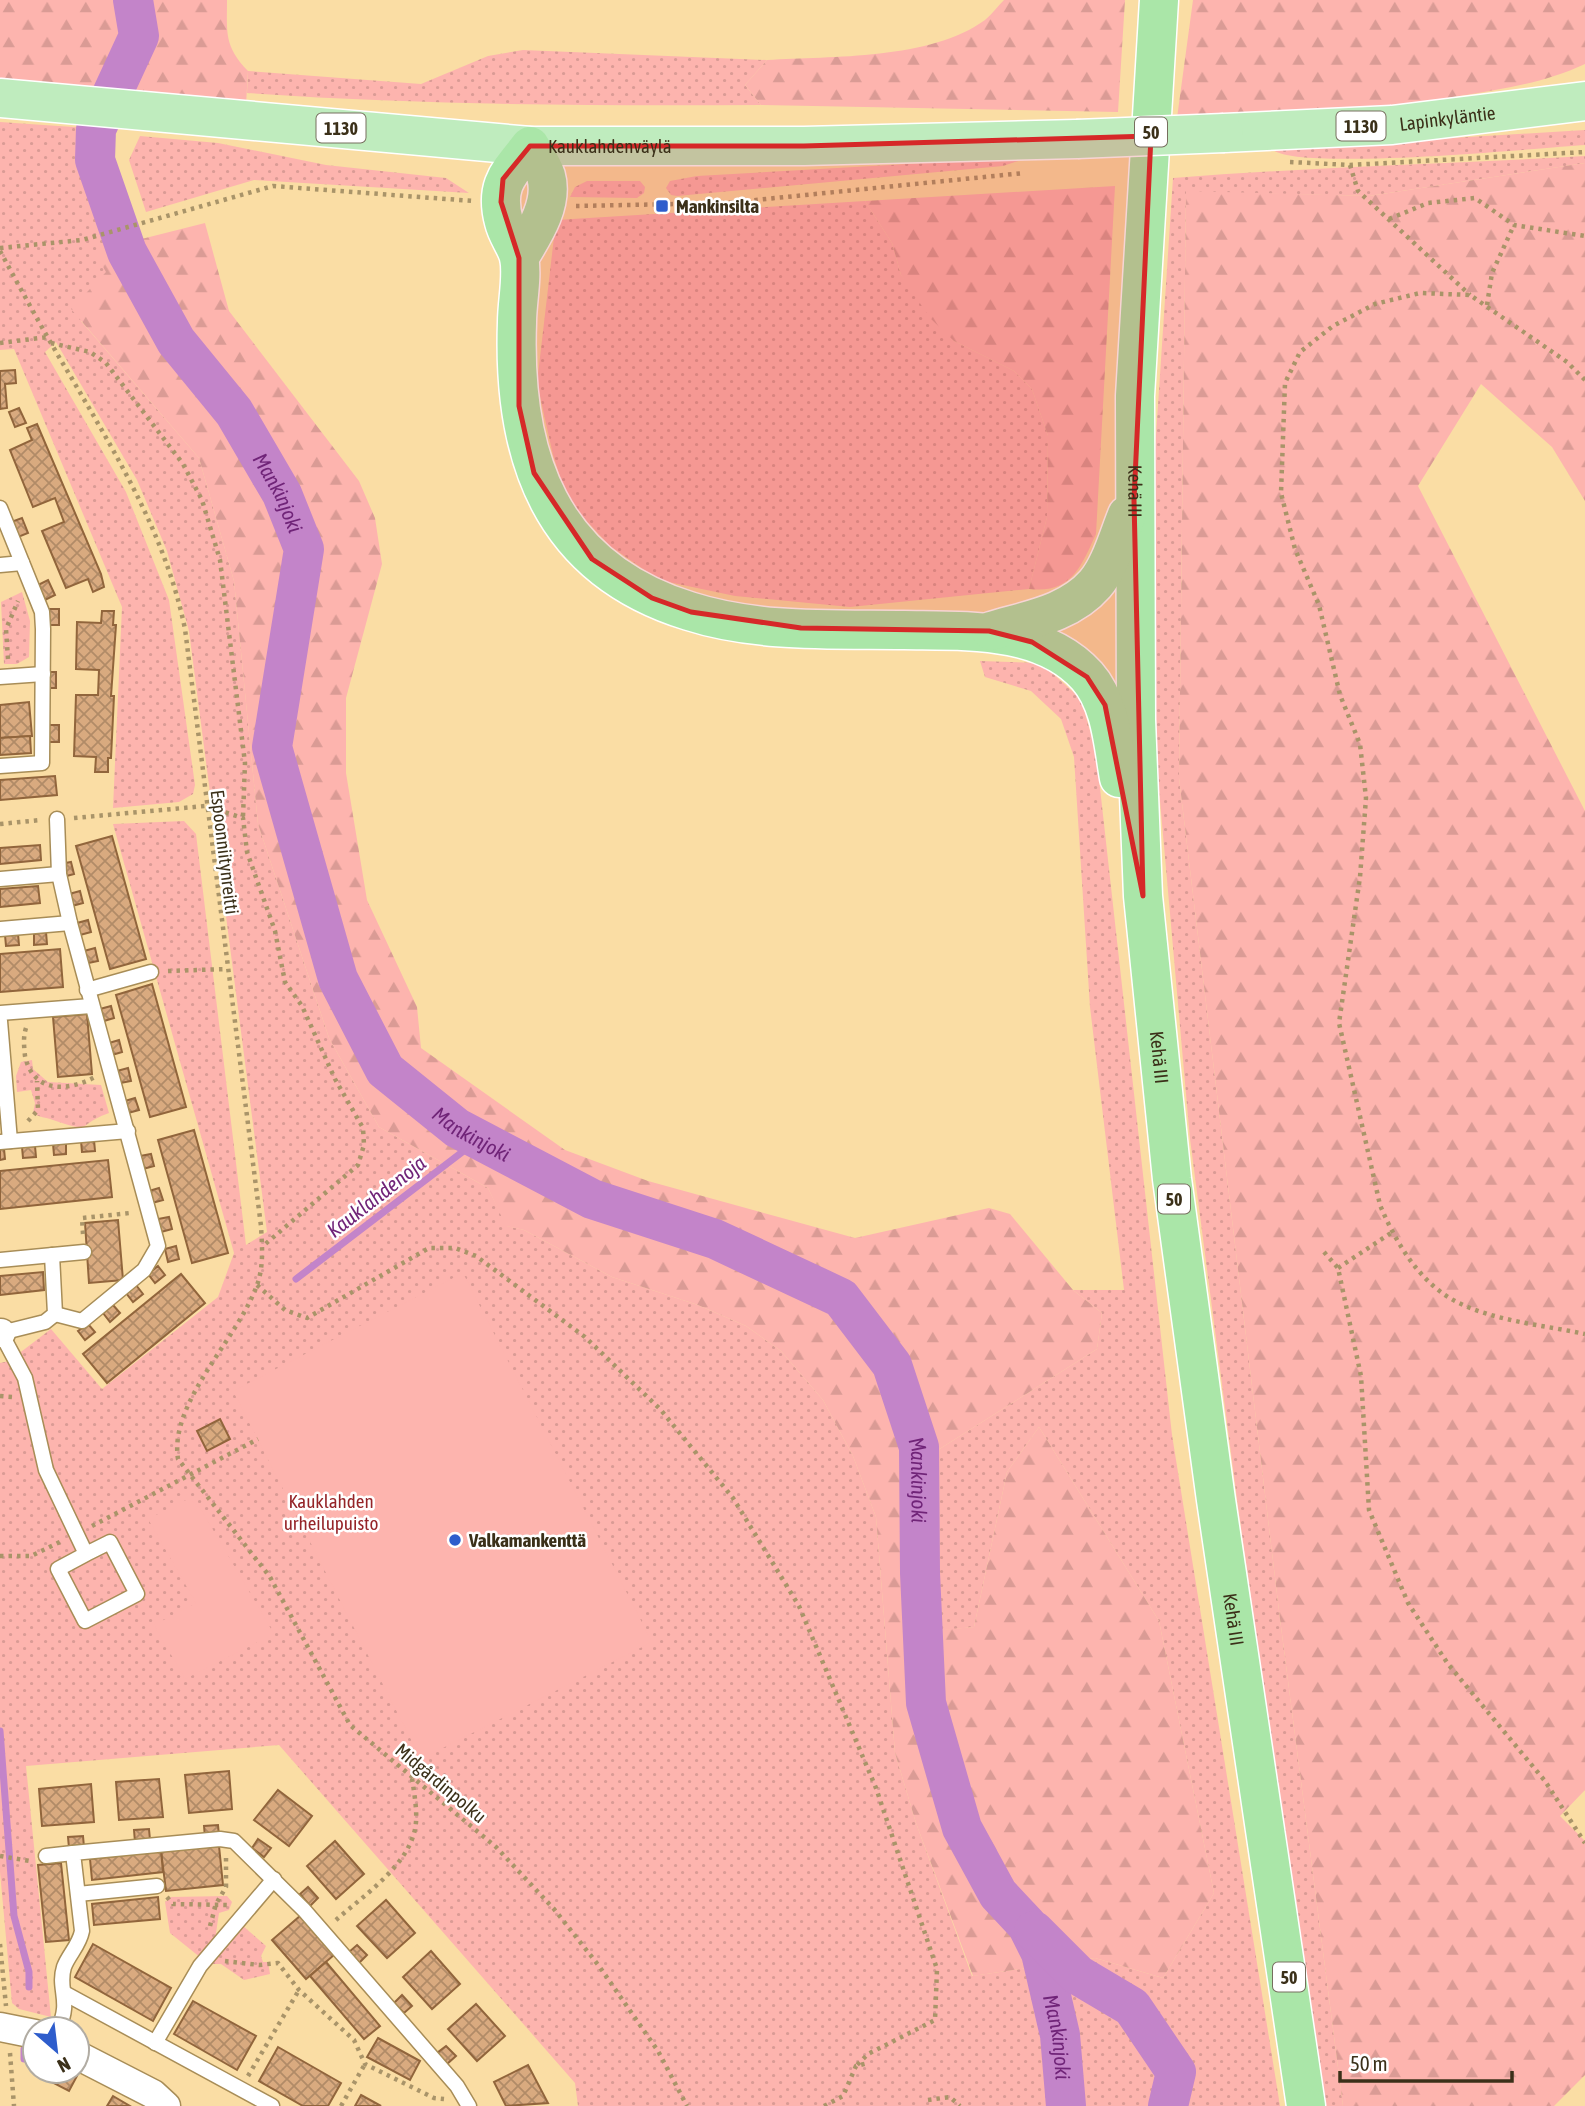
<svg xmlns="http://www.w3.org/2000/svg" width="1585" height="2106" font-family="'Asap Condensed',sans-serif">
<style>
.green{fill:url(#green-dots)}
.forest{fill:url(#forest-firs)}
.pitch{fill:#fdb4ae}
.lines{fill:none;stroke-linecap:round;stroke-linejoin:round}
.stream{stroke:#c384c9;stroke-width:7}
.river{stroke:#c384c9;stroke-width:40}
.building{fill:url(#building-cross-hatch);stroke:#91653c;stroke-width:2}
.service-casing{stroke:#a88d57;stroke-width:17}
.minor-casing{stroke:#a88d57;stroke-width:31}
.primary-casing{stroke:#fff;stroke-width:41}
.trunk-casing{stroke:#fff;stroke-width:41}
.path{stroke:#a99469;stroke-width:4.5;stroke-dasharray:3.5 5;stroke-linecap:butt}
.service{stroke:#fff;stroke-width:14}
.minor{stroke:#fff;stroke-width:28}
.primary{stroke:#bfecbe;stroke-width:38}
.trunk{stroke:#aae6a8;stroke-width:38}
.primary-bridge-casing{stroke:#fff;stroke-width:41;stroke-linecap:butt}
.primary-bridge{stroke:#bfecbe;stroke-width:38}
.marked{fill:#d62828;fill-opacity:0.2;stroke:#d62828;stroke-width:5;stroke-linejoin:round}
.poi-dot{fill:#2e5dcc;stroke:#fff;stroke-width:2.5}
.labels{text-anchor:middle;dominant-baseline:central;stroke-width:5;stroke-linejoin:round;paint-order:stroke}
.shield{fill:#fff;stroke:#766e5e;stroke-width:2}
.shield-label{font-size:18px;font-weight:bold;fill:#3b3019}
.street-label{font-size:19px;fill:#3b3019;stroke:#fff}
.poi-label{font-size:19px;font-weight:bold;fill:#3b3019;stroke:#fff;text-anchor:start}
.park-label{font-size:19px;fill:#952428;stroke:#fff}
.water-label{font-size:21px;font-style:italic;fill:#702478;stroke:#fff}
</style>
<defs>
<pattern id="green-dots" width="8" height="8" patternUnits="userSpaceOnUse" patternTransform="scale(1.75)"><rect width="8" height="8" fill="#fdb4ae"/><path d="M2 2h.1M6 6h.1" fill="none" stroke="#da9b95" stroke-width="1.8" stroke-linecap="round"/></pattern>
<pattern id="forest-firs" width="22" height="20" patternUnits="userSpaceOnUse" patternTransform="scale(1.75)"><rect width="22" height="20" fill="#fdb4ae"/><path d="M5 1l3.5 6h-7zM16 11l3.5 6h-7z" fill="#da9b95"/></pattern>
<pattern id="building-cross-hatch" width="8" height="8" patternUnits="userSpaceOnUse" patternTransform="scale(1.75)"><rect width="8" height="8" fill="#d9aa7f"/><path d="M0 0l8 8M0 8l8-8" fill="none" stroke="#b18b67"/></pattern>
</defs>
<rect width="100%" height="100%" fill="#fadda4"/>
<!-- green -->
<g class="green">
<path d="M523 50 767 60 745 85 761 105C589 106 418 105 247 93L248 71 421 84 488 56Z"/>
<path d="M0 122 88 128V161L131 278 81 321 199 458 234 581 258 824 329 1038 379 1127 488 1188 507 1226 524 1230 612 1277 698 1305 746 1326 781 1351 823 1400 853 1456 876 1517 895 1753 916 1823 972 1976 1095 1958 1163 1978 1214 1893 1159 1621 1039 1427 1007 1472 974 1627 915 1633 908 1469 1097 1349 1102 1313 1073 1290H1124L1090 1007 1074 757 1061 719 1031 691 985 677 980 661 1041 663 1081 699 1096 752 1172 1435 1280 2106H578L575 2083 279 1745 26 1766 51 2017 19 2009 12 2003 0 1872V1363L9 1361 51 1329 102 1389 218 1297 234 1253 113 824 184 821 196 834 246 1245 267 1232 189 631 167 551 137 480 56 342 45 352 126 492 169 600 195 785 193 794 179 802 113 808 122 607 14 349 0 350Z"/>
<path d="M1585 130V145C1540 148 1292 172 1272 149Z"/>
<path d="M140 136 218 143 326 165 446 178 469 193 254 180 146 212 129 160Z"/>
<path d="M1585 156V163L1369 196 1186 192 1179 778 1280 1619 1343 2106H1324L1238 1507 1190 1139 1157 767 1152 496 1173 178C1310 167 1448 164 1585 156Z"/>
<path d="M1030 157 1003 166 677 196 671 195 666 188 670 181 697 176Z"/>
<path d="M587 181H640L645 187 644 193 637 198 570 197 575 187Z"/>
<path d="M865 201 892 243 901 275 954 341 1014 371 1032 389 1048 436 1047 517 1029 589 850 607 735 596 659 580 610 546 568 501 553 455 537 383 556 220Z"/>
<path d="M22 592 30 621 29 657 17 664H4L1 602Z"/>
<path d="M32 1060 33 1069 48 1082 101 1085 109 1113C75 1125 95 1134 53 1120 45 1117 40 1118 33 1113L35 1103 31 1090 17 1092 16 1076 21 1062Z"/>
<path d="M227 1896 232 1902 229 1910 219 1913 216 1933 219 1936 201 1958 170 1933 165 1902 171 1897Z"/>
<path d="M242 1925 266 1946 261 1956 263 1962H268L270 1974 244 1980 221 1964H211Z"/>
</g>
<!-- forest -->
<g class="forest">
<path d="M0 0H227C227 33 224 46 248 71L246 105 0 87Z"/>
<path d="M1004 0H1125L1118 112 761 105 745 85 767 60C832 56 930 60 985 20 992 14 998 6 1004 0Z"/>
<path d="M1193 0H1585V64C1547 82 1507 88 1466 95 1371 111 1274 113 1177 118Z"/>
<path d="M1585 163V501L1552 447 1481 384 1418 486 1585 811V1790L1560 1816 1585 1841V2075L1554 2106H1343L1280 1619 1179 778 1186 191 1369 196Z"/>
<path d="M1115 186 1096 534C1081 567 1071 594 1029 589L1047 517 1048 436 1032 389 1014 371 954 341 930 318 901 275 892 243 865 201Z"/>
<path d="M205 223 229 311 359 481 375 518 382 564 346 698V773L367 900 417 1007 421 1048 565 1150 648 1181 855 1238 989 1208 1010 1214 1073 1290 1102 1313 1097 1349 908 1469 915 1632 974 1627 1007 1472 1039 1427 1159 1621 1214 1893 1163 1978 1095 1958 973 1976 916 1823 895 1753 876 1517 853 1456 823 1400 781 1351 746 1326 698 1305 612 1277 524 1230 506 1226 488 1188 379 1127 329 1038 258 824 234 581 199 458 71 309 106 272 94 251Z"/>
</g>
<!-- pitch -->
<g class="pitch">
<path d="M463 1273 652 1642 421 1759 233 1391Z"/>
<path d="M190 1498 202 1511 274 1634 185 1679 154 1625 196 1603 148 1519Z"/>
</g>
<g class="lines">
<!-- stream -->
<g class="stream">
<path d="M296 1279 478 1140"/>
<path d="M0 1731 14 1916 29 1972V1987"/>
<path d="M24 2059V2049"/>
</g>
<!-- river -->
<g class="river">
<path id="s1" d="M133 0 139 36 96 129 95 160 127 252 176 341 234 412 282 494 304 549 272 747 338 979 385 1070 457 1128 592 1199 715 1239 841 1298 892 1365 919 1447 920 1573 926 1703 962 1828 998 1894 1027 1925 1041 1953 1060 2035 1066 2106"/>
<path d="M1034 1931 1078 1975 1132 2007 1176 2072 1168 2106"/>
</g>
</g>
<!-- building -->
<g class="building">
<path d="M15 370 16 383 5 384 7 408 0 409V371Z"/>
<path d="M19 408 26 423 15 427 9 412Z"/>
<path d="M37 424 101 574 104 587 93 592 88 579 66 588 42 531 64 522 55 498 33 507 10 450 32 440 27 428Z"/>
<path d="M22 518 28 533 18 537 11 522Z"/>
<path d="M48 580 55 595 45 600 38 585Z"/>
<rect x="48" y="609" width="11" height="16"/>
<path d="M102 611H114L113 625H116L111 696H114L111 758H108V772H95L96 757 74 756 76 695H98L99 670 76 669 77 622 101 623Z"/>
<rect x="45" y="672" width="11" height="16"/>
<path d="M29 702 32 736 0 738V705Z"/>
<rect x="48" y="725" width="11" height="17"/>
<path d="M30 736 31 753 0 755V738Z"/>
<path d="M55 776 57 795 0 800V780Z"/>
<path d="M112 836 146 959 110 969 76 846Z"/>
<path d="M40 845 41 860 0 864V848Z"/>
<path d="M71 862 74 874 63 877 60 864Z"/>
<path d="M38 886 40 903 0 907V889Z"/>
<path d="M80 891 83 903 72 906 69 894Z"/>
<path d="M88 920 91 932 80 935 77 923Z"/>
<path d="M46 932 47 944 34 945V934Z"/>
<path d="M18 934 19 945 6 946 5 935Z"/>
<path d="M95 948 98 961 88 963 84 951Z"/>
<path d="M60 949 63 987 0 992V954Z"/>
<path d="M152 984 186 1107 150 1117 116 995Z"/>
<path d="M111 1006 114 1018 104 1021 100 1009Z"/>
<path d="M87 1014 92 1074 58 1077 53 1017Z"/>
<path d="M119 1040 122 1052 112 1055 109 1043Z"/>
<path d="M128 1068 131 1081 120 1083 117 1071Z"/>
<path d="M135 1098 139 1110 128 1113 125 1101Z"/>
<path d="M194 1130 228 1253 192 1263 158 1140Z"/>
<path d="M94 1140 95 1151 82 1152 81 1141Z"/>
<path d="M66 1143V1154L54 1155 53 1144Z"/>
<path d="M35 1146 36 1157 23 1158 22 1147Z"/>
<path d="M0 1149H4L5 1159 0 1160Z"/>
<path d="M151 1154 154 1166 143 1169 140 1156Z"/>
<path d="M108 1160 112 1197 0 1209V1171Z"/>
<path d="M159 1188 163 1200 152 1203 149 1191Z"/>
<path d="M169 1217 172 1229 161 1232 158 1219Z"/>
<path d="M118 1220 123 1280 89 1283 85 1223Z"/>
<path d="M176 1246 179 1259 168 1262 165 1249Z"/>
<path d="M158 1266 165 1275 155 1283 148 1274Z"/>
<path d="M43 1272 44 1290 0 1295V1276Z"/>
<path d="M181 1274 205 1303 107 1383 83 1354Z"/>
<path d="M136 1285 143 1294 133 1302 126 1293Z"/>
<path d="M113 1305 120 1313 110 1322 103 1313Z"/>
<path d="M88 1324 95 1332 85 1340 78 1331Z"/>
<path d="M220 1419 230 1439 207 1451 197 1431Z"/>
<path d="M229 1771 232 1809 189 1813 185 1775Z"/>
<path d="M159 1779 163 1817 119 1820 116 1782Z"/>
<path d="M91 1784 94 1822 42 1826 39 1789Z"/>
<path d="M278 1790 312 1816 289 1846 254 1820Z"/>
<path d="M218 1825 219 1836 205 1837 204 1826Z"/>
<path d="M149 1829 150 1840 135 1842 134 1830Z"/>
<path d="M83 1836 84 1847 69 1848 68 1837Z"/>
<path d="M258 1839 271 1848 264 1857 252 1848Z"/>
<path d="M335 1841 364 1874 336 1899 307 1866Z"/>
<path d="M219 1846 223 1885 166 1891 161 1851Z"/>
<path d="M161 1851 163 1872 92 1880 90 1859Z"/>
<path d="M61 1863 69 1940 46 1942 38 1865Z"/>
<path d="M308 1887 318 1898 310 1906 300 1894Z"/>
<path d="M158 1897 160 1919 94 1925 92 1904Z"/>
<path d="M386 1900 415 1933 387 1958 357 1926Z"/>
<path d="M300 1916 334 1955 306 1979 272 1940Z"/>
<path d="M93 1944 171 1988 153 2021 75 1977Z"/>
<path d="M357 1945 367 1955 359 1963 349 1952Z"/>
<path d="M431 1951 460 1984 432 2009 403 1977Z"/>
<path d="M326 1962 380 2026 364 2039 310 1976Z"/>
<path d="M402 1995 412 2006 404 2013 394 2003Z"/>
<path d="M193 2001 256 2036 237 2070 174 2034Z"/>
<path d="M476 2004 505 2036 477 2061 448 2029Z"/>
<path d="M378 2038 420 2061 410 2080 367 2057Z"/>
<path d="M446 2046 456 2056 447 2064 437 2053Z"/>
<path d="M278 2047 341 2083 328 2106H303L259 2081Z"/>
<path d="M528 2065 548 2103 506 2106 494 2082Z"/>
<path d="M41 2071H68L77 2076 69 2091 38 2075Z"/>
<path d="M361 2095 381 2106H355Z"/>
<path d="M113 2096 130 2106H107Z"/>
</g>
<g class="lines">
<defs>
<g id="service">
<path d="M0 508 42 612 43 629 42 763 0 766"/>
<path d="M0 565 22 563"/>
<path d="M0 677 43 674"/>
<path d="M0 879 59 874"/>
<path d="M0 929 70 923"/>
<path d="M87 990 151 972"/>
<path d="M0 1013 91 1006"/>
<path d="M0 1021 10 1141"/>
<path d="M0 1142 128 1131"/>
<path d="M52 1255 55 1314 45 1322 1 1333 25 1378 46 1470 86 1554 58 1569 85 1621 137 1594 110 1542 86 1554"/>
<path d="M0 1260 84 1252"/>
<path d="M55 1314 82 1321 144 1270 158 1246 70 923 59 874 57 819"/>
<path d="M46 1856 73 1853"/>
<path d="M78 1894 157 1886"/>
<path d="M66 1994 272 2106"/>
<path d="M58 2029C72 2001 57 1989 64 1967 69 1954 79 1946 82 1931L73 1853 220 1839 234 1841 304 1910 457 2086 469 2106"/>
<path d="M155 2043 200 1966 274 1879"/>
</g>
<g id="minor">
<path d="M0 1333H1"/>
<path d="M0 2027 35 2034"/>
<path d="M77 2055 153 2094 166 2106"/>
</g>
<g id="primary">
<path id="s2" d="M0 98 530 146H804L1077 139"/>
<path id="s3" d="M1224 133 1392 125 1585 101"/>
</g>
<g id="trunk">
<path id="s4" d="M1159 0 1135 396 1136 720 1143 896 1172 1179 1216 1500 1306 2106"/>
<path d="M519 258C533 235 554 204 546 176 543 166 535 155 530 146 509 173 494 185 504 222 507 235 516 245 519 257 523 276 517 302 517 322 512 456 550 568 689 611 757 633 833 629 904 630 964 631 1042 626 1087 676 1111 703 1113 744 1119 778"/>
<path d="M991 631C1027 620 1069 614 1095 584 1110 567 1118 537 1127 515"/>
</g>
</defs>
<!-- service casing -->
<use href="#service" class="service-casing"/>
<!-- minor casing -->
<use href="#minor" class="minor-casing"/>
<!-- primary casing -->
<use href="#primary" class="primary-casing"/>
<!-- trunk casing -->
<use href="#trunk" class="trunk-casing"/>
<!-- path -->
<g class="path">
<path d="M1290 162 1350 165 1585 152"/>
<path d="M1350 165 1358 191 1470 295"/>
<path d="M576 206 726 203 1024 173"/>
<path d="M1389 219 1428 203 1475 198 1514 225 1585 236"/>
<path d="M0 248 82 240 273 186 473 201"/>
<path d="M0 251C23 293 46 336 71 377 118 458 166 536 185 629L261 1226C262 1246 264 1266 257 1285 238 1339 169 1402 178 1459L270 1577 350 1725 496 1847 554 1909 599 1966 658 2051 687 2106"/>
<path d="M1487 305 1492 273 1514 225"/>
<path d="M0 343 48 337"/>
<path d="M51 343 90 352 106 363 183 464 202 500 220 560 245 763 243 817"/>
<path d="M1585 380 1567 362 1470 295 1420 293 1375 304 1333 326 1300 352 1285 383 1281 493 1295 549 1319 605 1340 695 1360 744 1366 798 1360 877 1339 1023 1380 1205C1395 1241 1419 1282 1455 1301 1493 1321 1543 1325 1585 1334"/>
<path d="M8 659 6 629 18 601"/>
<path d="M74 818 205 806 243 818 247 852 275 931 285 982 302 1006 335 1079 363 1128 364 1145 358 1165 263 1246"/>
<path d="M0 824 41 820"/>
<path d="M168 971 227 969"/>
<path d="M26 1028C23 1037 24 1046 25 1056 33 1093 67 1092 95 1077"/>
<path d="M28 1121 38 1110 37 1081"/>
<path d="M83 1234 82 1218 130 1213"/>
<path d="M1324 1252 1338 1268 1361 1376 1369 1510 1408 1603 1448 1664 1545 1781 1585 1843"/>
<path d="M1338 1268 1391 1233"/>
<path d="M257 1285 285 1310 307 1318 429 1248H455L476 1256 585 1337 660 1409 733 1498 799 1606 876 1788 937 1969 935 2020 868 2054 856 2066"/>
<path d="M0 1396 13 1397"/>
<path d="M92 1526 258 1439"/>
<path d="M0 1556H31L62 1541"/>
<path d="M0 1856 30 1861"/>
<path d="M167 1897 173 1904 228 1905"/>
<path d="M336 1920C364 1895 413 1863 416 1822 417 1808 414 1792 412 1778"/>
<path d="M210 1926 216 1904 226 1887V1858"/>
<path d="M0 1944 6 2006"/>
<path d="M225 1961 259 1965 278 1963 299 1990 354 2040 365 2064 434 2098 444 2099"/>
<path d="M10 2053 14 2106"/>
<path d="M248 2076 299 1990"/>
<path d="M928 2100 950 2097 960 2106"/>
<path d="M341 2106 365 2064"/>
<path d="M824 2106 843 2096 856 2066 868 2063"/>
</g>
<!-- service -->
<use href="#service" class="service"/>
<!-- minor -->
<use href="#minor" class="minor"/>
<!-- primary -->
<use href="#primary" class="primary"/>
<!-- trunk -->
<use href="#trunk" class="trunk"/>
<defs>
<path id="primary-bridge" d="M1077 139 1224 133"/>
</defs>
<!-- primary-bridge casing -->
<use href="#primary-bridge" class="primary-bridge-casing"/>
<!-- primary-bridge -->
<use href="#primary-bridge" class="primary-bridge"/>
</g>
<!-- marked area -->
<path class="marked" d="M1151 136 1134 500 1143 896 1105 705 1087 677 1032 642 989 631 801 628 691 612 652 598 592 559 534 473 519 406V258L501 202 503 179 530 146H804Z"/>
<!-- markers -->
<g class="poi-dot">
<rect x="655" y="199" width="14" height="14" rx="3.5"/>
<circle cx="455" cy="1540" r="7"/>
</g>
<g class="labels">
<!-- shield labels -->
<g class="shield">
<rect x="1336.5" y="111.5" width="49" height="29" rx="5"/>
<rect x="316.5" y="113.5" width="49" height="29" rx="5"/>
<rect x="1135" y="117.5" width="32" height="29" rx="5"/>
<rect x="1158" y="1184.5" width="32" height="29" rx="5"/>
<rect x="1273" y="1962.5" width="32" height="29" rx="5"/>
</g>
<g class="shield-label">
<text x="1361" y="126">1130</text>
<text x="341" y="128">1130</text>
<text x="1151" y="132">50</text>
<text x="1174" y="1199">50</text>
<text x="1289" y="1977">50</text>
</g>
<!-- street labels -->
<g class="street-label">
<text stroke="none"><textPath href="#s3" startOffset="224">Lapinkyläntie</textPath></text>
<text stroke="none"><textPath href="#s2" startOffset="612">Kauklahdenväylä</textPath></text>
<text stroke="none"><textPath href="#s4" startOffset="492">Kehä III</textPath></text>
<text transform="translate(225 852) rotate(83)">Espoonniitynreitti</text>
<text stroke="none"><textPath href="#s4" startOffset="1059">Kehä III</textPath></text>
<text stroke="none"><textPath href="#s4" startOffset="1626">Kehä III</textPath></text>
<text transform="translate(441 1783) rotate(40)">Midgårdinpolku</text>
</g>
<!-- poi labels -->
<g class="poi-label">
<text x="676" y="206">Mankinsilta</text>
<text x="469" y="1540">Valkamankenttä</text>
</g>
<!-- park labels -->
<g class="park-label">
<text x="331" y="1501">Kauklahden<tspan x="331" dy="22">urheilupuisto</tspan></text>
</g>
<!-- water labels -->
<g class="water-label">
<text stroke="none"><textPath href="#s1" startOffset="553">Mankinjoki</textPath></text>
<text stroke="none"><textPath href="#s1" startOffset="1267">Mankinjoki</textPath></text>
<text transform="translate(376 1196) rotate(-38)">Kauklahdenoja</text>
<text stroke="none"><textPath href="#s1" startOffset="1876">Mankinjoki</textPath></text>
<text stroke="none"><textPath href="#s1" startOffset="2464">Mankinjoki</textPath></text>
</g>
</g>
<!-- north arrow -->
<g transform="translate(56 2050) rotate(152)"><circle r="33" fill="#ffffff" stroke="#b1aca3" stroke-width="2"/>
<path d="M0-5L12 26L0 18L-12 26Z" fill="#2e5dcc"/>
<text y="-10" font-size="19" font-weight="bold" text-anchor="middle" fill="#3b3019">N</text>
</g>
<!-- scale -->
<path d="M1340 2071v10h172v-10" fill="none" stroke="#3b3019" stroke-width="3.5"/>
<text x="1350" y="2071" font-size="21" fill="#3b3019" stroke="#ffffff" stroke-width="5" paint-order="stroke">50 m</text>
</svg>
